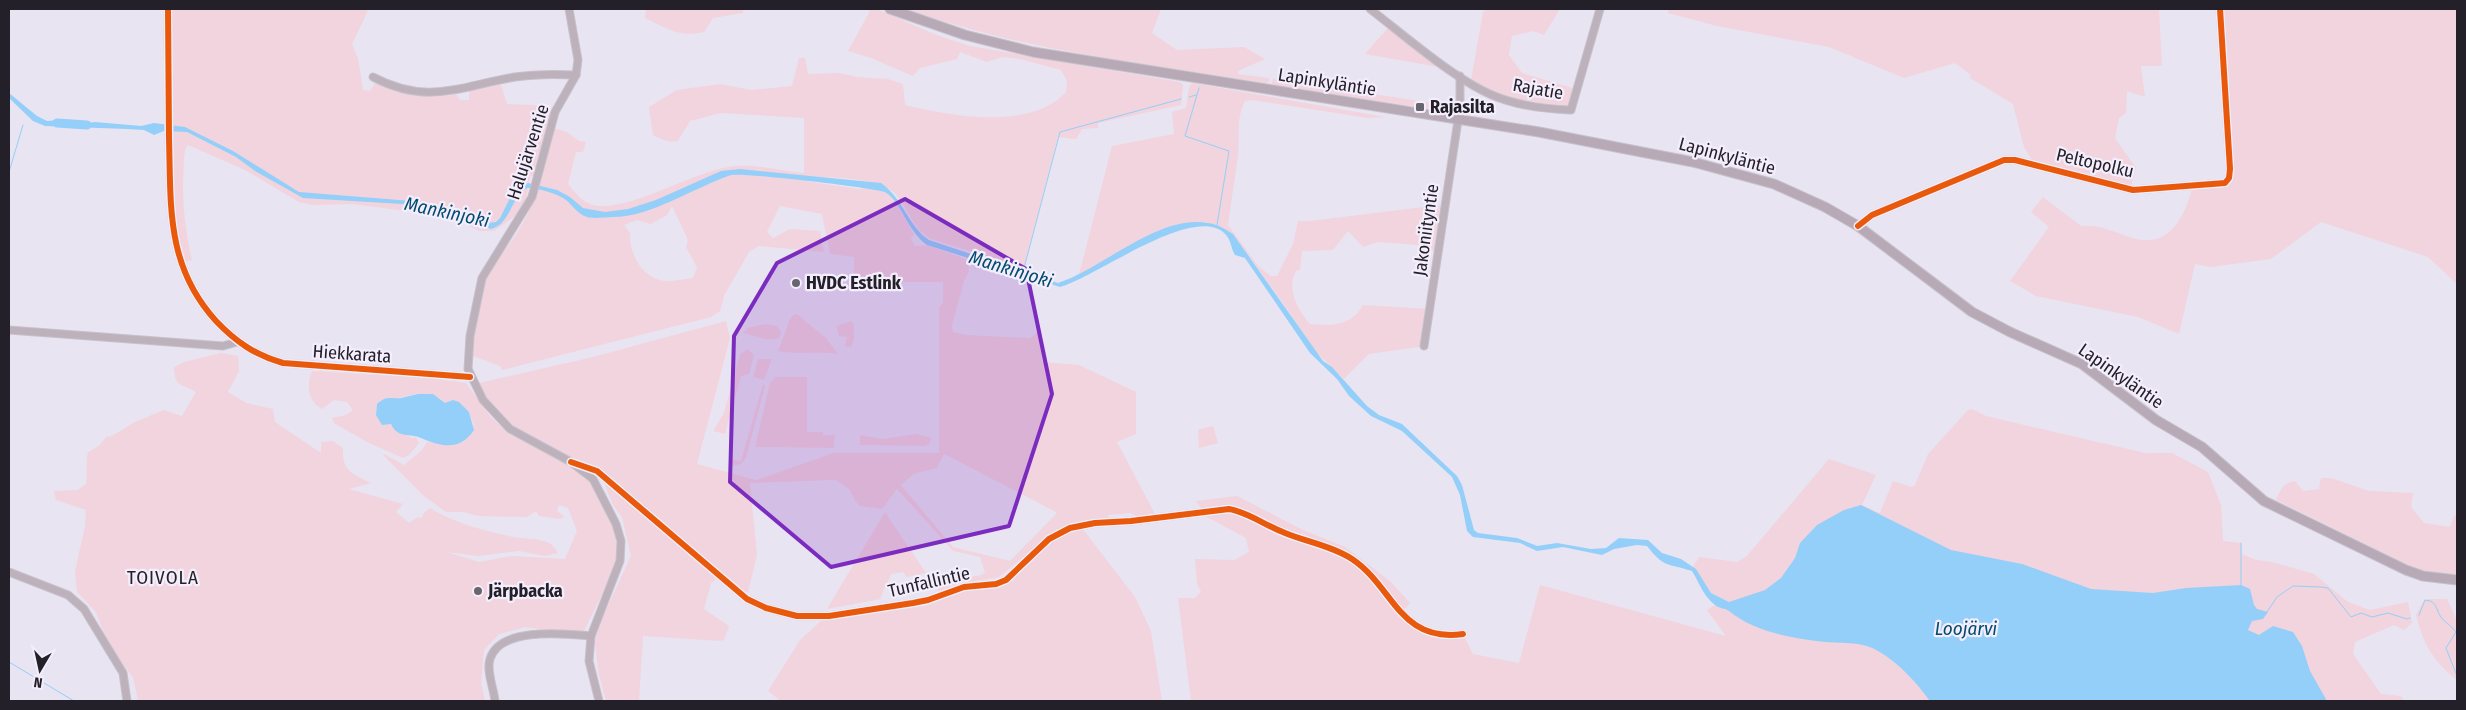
<svg xmlns="http://www.w3.org/2000/svg" width="2466" height="710" font-family="'Fira Sans Condensed',sans-serif">
<style>
.green{fill:#f1d4dd;fill-rule:evenodd}
.water{fill:#94cff9}
.lines{fill:none;stroke-linecap:round;stroke-linejoin:round}
.stream{stroke:#94cff9;stroke-width:1}
.river{stroke:#94cff9;stroke-width:9}
.minor-casing{stroke:#c6c2cc;stroke-width:9}
.major-casing{stroke:#c6c2cc;stroke-width:11}
.minor{stroke:#bdb1bb;stroke-width:7}
.major{stroke:#b7aab6;stroke-width:9}
.cycleway-casing{stroke:#f4eefc;stroke-width:9}
.cycleway{stroke:#e8590c;stroke-width:6}
.marked{fill:#7b2cbf;fill-opacity:0.2;stroke:#7b2cbf;stroke-width:4;stroke-linejoin:round}
.poi-dot{fill:#69656f;stroke:#f4eefc;stroke-width:2}
.labels{text-anchor:middle;dominant-baseline:central;stroke-width:4.5;stroke-linejoin:round;paint-order:stroke}
.street-label{font-size:18px;fill:#242029;stroke:#f4eefc}
.poi-label{font-size:18px;font-weight:bold;fill:#242029;stroke:#f4eefc;text-anchor:start}
.water-label{font-size:19px;font-style:italic;fill:#024b6f;stroke:#f4eefc}
.neighbourhood-label{font-size:19px;letter-spacing:1px;fill:#242029;stroke:#f4eefc}
</style>
<rect width="100%" height="100%" fill="#e9e4f1"/>
<!-- green -->
<g class="green">
<path d="M172 9H364L368 11 352 44 358 58 363 90 370 91 375 83C407 95 422 100 456 94L460 100H469V90L500 82 507 104 548 106 551 112 534 176H530L526 201 518 214 494 231H479L462 222 421 213 352 204 312 205 299 202 245 170 188 145 185 149C181 190 183 220 192 260L186 261 175 224Z"/>
<path d="M646 9H743V13L713 18 704 32C681 38 665 28 645 18Z"/>
<path d="M866 9H877L934 34 970 46 1180 82 1183 85 1181 105 1098 123V128L1082 129 1076 139 1058 137 1024 268 931 239C911 228 908 205 892 191 878 178 824 177 804 176V181L859 189 874 188 886 192 893 198 914 234 911 239 915 246 927 245 972 261 968 264 969 272 964 281 952 326 953 332 967 335 1030 338 1041 329 1042 362 1079 365 1136 392V434L1117 442 1155 514 1151 517 1137 516 1130 513 1108 515 1109 519 1077 524 1053 532 999 577 956 584 939 591 932 581 938 582 982 575 985 572 980 557 953 551 897 489 882 509 860 506 855 501 850 490 836 480 750 483 757 555 748 592 740 591 600 469C589 462 579 460 567 456 532 441 494 421 479 383L593 357 726 321 730 338 697 464 756 480 833 453H939V307L943 303V282H854V257L830 254 822 214 780 206 767 232 773 238 790 229 820 231 824 252 759 246 749 252 724 296 720 311 711 317 502 370 500 366 473 356C472 330 476 293 490 270 500 254 514 240 523 223 539 193 546 161 554 128L567 132 579 141 586 142 583 152H576L568 184C574 191 581 201 590 204 621 217 698 168 736 166 758 164 782 171 804 173V118L721 113 690 121 678 141C668 143 661 139 653 135L649 107 677 90 720 84 751 90 792 86 799 58H805L808 74 839 73 857 77 888 79 903 84 905 105C950 116 1031 131 1066 92L1067 81 1061 70 1020 59 1002 57 987 62 960 52 957 59 920 68 913 76 871 58 848 51 870 11ZM672 206 688 240 686 247 697 267 693 278C685 279 675 281 666 281 642 279 629 254 630 233L624 225 637 220 651 224 667 215ZM944 454 1056 512 1057 513 1010 561 953 547 901 485 914 474 937 468Z"/>
<path d="M907 9H1161L1152 33 1177 50 1244 47 1265 59 1238 71V74L1269 78V82L1265 83C1144 63 1023 51 907 9Z"/>
<path d="M1487 9H1560L1544 35 1533 31 1512 36 1509 55 1522 73 1575 89 1571 103 1565 107 1499 96 1471 80 1483 12Z"/>
<path d="M1669 9H2159L2162 66H2141L2145 97 2127 91 2126 113 2119 118 2115 138 2136 168 2131 186 2032 160 2024 147 2013 104 1970 78 1971 75 1955 63 1904 78 1829 47 1717 26 1668 13Z"/>
<path d="M2223 9H2457V284L2428 257 2321 222 2271 259 2210 267 2195 264 2179 334 2138 317 2036 296 2010 281 2049 227 2031 212 2043 197 2081 226C2100 224 2116 233 2133 238 2169 249 2185 217 2192 188L2229 184 2233 171Z"/>
<path d="M1388 28 1439 67 1365 54Z"/>
<path d="M1273 79 1453 106 1456 104V109L1446 111 1275 86 1272 83Z"/>
<path d="M1192 83 1385 117 1368 118 1252 100 1245 101C1236 117 1240 137 1238 155 1235 178 1231 201 1228 225L1259 267 1271 276H1277L1293 244 1298 221H1310L1440 205 1435 251 1421 250 1419 245 1378 242 1363 247 1348 231 1333 250 1302 251 1300 270 1296 271C1286 288 1298 311 1310 324 1331 326 1352 326 1363 305L1431 309 1426 346 1369 354 1344 379 1314 350 1285 306 1233 234 1206 222 1160 230 1079 275 1112 146 1174 134 1172 112 1186 108 1189 87Z"/>
<path d="M797 314 826 338 838 354C818 351 795 355 778 351L790 319 793 315Z"/>
<path d="M851 321 854 324V340L851 347H845L847 337 839 336 836 326Z"/>
<path d="M765 324 777 326 781 331 780 337C770 344 754 335 743 333L747 328Z"/>
<path d="M748 349 754 355 749 374 741 376 725 434 713 431 724 413 740 354Z"/>
<path d="M221 353 238 356 239 371 228 392 246 403 273 409 275 422 321 453V442L333 441 343 448C342 472 352 473 371 483L349 489 403 504 396 512 409 523 418 517 422 518V515L430 508C454 523 485 531 513 537 523 539 534 538 543 541 551 543 554 546 558 553L544 556 519 551 478 556 447 552 479 562 512 556 565 559 577 531 568 508 559 505 557 511 565 517 559 519 539 516 536 511 527 517 478 516 464 512H446L424 496 383 455 384 454 404 465 422 450 427 442 449 445 474 426 469 412 453 400 445 403C425 385 400 399 377 404L376 415 412 438 416 437 419 443 409 455 403 458 367 442 334 423 332 418 346 415 353 410 347 402 334 400 322 409C308 402 306 385 312 371L427 378 466 383 490 416 509 434 569 465 594 484 611 521 618 547 616 566 582 635 526 627 499 634 484 650 481 683 485 701H138L133 677 118 658 103 631 96 612 77 592 75 571 85 526 86 510 56 500 54 491 78 490 86 484C88 473 85 463 88 452L99 446 107 436 110 437 135 422 164 410 182 416 196 392C180 382 175 389 174 367L184 362Z"/>
<path d="M758 359H772L764 380 753 377Z"/>
<path d="M775 377H807V432H823V435H835L834 448 755 447 770 383Z"/>
<path d="M763 384 765 386 746 458 741 464 733 466 729 459 741 461Z"/>
<path d="M1972 409 1986 416 2145 453H2172L2208 472 2221 505 2223 541 2241 543 2242 554 2256 560 2272 562 2314 574 2348 602 2370 610 2408 602 2412 623 2404 630 2394 625 2355 642 2353 654 2381 694 2401 696 2404 701H2315L1875 643 1946 701H1191L1178 598H1195L1201 592 1197 584 1195 559 1234 560 1249 552 1246 538 1207 517 1196 501 1237 496 1301 529 1345 547 1391 582 1410 603 1401 613 1428 630 1463 634 1473 654 1519 663 1540 585 1726 636 1707 610 1715 605 1727 609 1729 602 1711 593 1693 567 1699 557 1737 562 1747 556 1829 459 1876 475 1862 505 1880 513 1893 481 1912 487 1915 485 1928 454 1968 410Z"/>
<path d="M1213 426 1218 443 1199 448 1198 430Z"/>
<path d="M916 434 932 438 929 444 925 446 860 445V435L882 439Z"/>
<path d="M2321 478H2331L2369 491 2413 493 2411 507 2424 523 2450 527 2454 516 2457 515V575H2439L2419 570 2276 500C2281 489 2283 483 2295 481L2303 491 2319 489Z"/>
<path d="M605 485 612 487 716 579 711 583 704 609 729 626 724 640 721 641 643 636 639 701H606L599 675 595 644 598 627 631 556 622 517 613 505Z"/>
<path d="M885 512 926 573 907 577 903 572 891 574C888 584 882 589 881 599L827 609Z"/>
<path d="M1082 528 1135 597 1151 631 1162 701H781L768 691 800 640 821 621 926 606 965 590 1013 581 1052 538Z"/>
<path d="M2428 599H2447L2457 621V680C2433 661 2423 644 2416 615L2423 602Z"/>
</g>
<!-- water -->
<g class="water">
<path d="M9 93 37 116 47 121 58 120 71 125 95 122 141 126 154 123 185 127 233 151 299 192 424 202 454 210 467 217 488 223 496 222 500 218 511 196 517 188 528 183 557 190 570 197 583 208 605 212 628 209 656 200 721 171 740 169 881 183C903 198 908 226 929 240L1058 283C1104 268 1158 214 1208 223 1217 224 1225 229 1233 234L1323 361 1332 367 1367 406 1379 415 1402 424 1457 476 1462 485 1474 530 1478 533 1517 538 1537 546 1557 543 1591 549 1606 548 1619 538 1648 540 1662 553 1681 559 1696 569 1711 593 1729 602 1765 590 1781 578 1795 558 1800 543 1817 525 1844 510 1861 505 1951 550 2022 564 2091 589 2153 593 2186 588 2241 585 2250 589 2254 605 2257 609 2268 612 2263 619 2252 621 2248 630 2259 635 2273 626 2293 632 2302 646 2310 671 2327 701H1930C1916 682 1899 663 1878 651 1862 641 1844 644 1826 642 1795 639 1754 632 1729 611 1725 608 1720 609 1715 605 1702 594 1700 584 1692 571 1667 563 1664 568 1647 546L1637 545 1614 549 1602 555 1563 547 1537 551 1520 543 1473 537 1467 531 1460 495 1452 477 1402 431 1371 416 1349 396 1337 379 1310 353 1245 258 1235 255C1230 247 1232 239 1223 232 1190 206 1096 277 1060 287L927 245C907 231 901 201 885 192 877 188 741 172 731 175 695 187 651 217 613 217 606 217 593 219 587 217 578 214 573 206 566 200 557 193 538 188 527 188 510 198 511 224 491 229L450 213 428 208 402 204 303 198 255 171 236 157 187 132 164 131 154 135 144 130 127 129 45 126 33 121 9 98Z"/>
<path d="M418 394H433L445 403 453 400 459 402 469 412 474 430C460 451 442 447 421 438 410 433 398 439 391 424L382 425 376 415 377 404C387 395 390 399 401 398 406 397 412 395 418 394Z"/>
</g>
<g class="lines">
<!-- stream -->
<g class="stream">
<path d="M1199 88 1185 136 1229 151 1217 225"/>
<path d="M1189 97 1196 95"/>
<path d="M9 172 23 125"/>
<path d="M1023 272 1060 132 1181 99"/>
<path d="M2241 585V543"/>
<path d="M2267 612 2277 597 2293 586 2321 587 2328 588 2351 617 2361 613 2372 617 2388 613 2407 619 2410 618"/>
<path d="M2419 615 2425 600C2438 601 2435 609 2441 617 2445 623 2452 626 2456 632L2446 648 2457 676"/>
<path d="M9 662 74 701"/>
</g>
<!-- river -->
<path class="river" d="M57 123 87 125"/>
<defs>
<g id="minor">
<path d="M168 9C168 52 169 95 169 138 171 207 166 266 216 321 236 342 255 355 283 363L470 377"/>
<path d="M569 9 578 60 576 75 555 112 532 197 482 278 470 336 468 369 483 400 510 429 571 462 593 479 616 524 621 541 620 561 591 636 589 661 599 701"/>
<path d="M1370 9C1404 35 1454 79 1492 95 1515 105 1545 109 1571 110L1600 9"/>
<path d="M373 77C428 106 460 86 515 77 535 74 556 74 576 75"/>
<path d="M1858 226 1872 215 2004 160H2015L2133 190 2225 183 2229 178 2230 169 2220 9"/>
<path d="M9 330 223 346 237 342"/>
<path d="M1424 346 1460 107V76"/>
<path d="M571 462 597 471 747 599 766 608 797 616H829L913 603 928 600 964 587 996 584 1006 580 1049 539 1070 528 1095 523 1131 521 1229 509C1248 512 1266 526 1285 533 1307 542 1332 546 1352 559 1394 587 1399 643 1463 634"/>
<path d="M9 572 68 595 84 609 123 673 127 701"/>
<path d="M495 701C494 689 486 671 490 659 500 626 566 634 591 636"/>
</g>
<path id="major" d="M890 9 965 35 1033 52 1539 132 1693 162 1774 184 1825 207 1858 226 1972 312 2010 332 2082 364 2156 420 2202 447 2264 501 2406 570 2423 576 2457 580"/>
</defs>
<!-- minor casing -->
<use href="#minor" class="minor-casing"/>
<!-- major casing -->
<use href="#major" class="major-casing"/>
<!-- minor -->
<use href="#minor" class="minor"/>
<!-- major -->
<use href="#major" class="major"/>
<defs>
<g id="cycleway">
<path d="M168 9C168 52 169 95 169 138 171 207 166 266 216 321 236 342 255 355 283 363L470 377"/>
<path d="M1858 226 1872 215 2004 160H2015L2133 190 2225 183 2229 178 2230 169 2220 9"/>
<path d="M571 462 597 471 747 599 766 608 797 616H829L913 603 928 600 964 587 996 584 1006 580 1049 539 1070 528 1095 523 1131 521 1229 509C1248 512 1266 526 1285 533 1307 542 1332 546 1352 559 1394 587 1399 643 1463 634"/>
</g>
</defs>
<!-- cycleway casing -->
<use href="#cycleway" class="cycleway-casing"/>
<!-- cycleway -->
<use href="#cycleway" class="cycleway"/>
</g>
<!-- marked area -->
<path class="marked" d="M905 199 1026 269 1052 394 1009 526 831 567 730 482 734 336 777 263Z"/>
<!-- markers -->
<g class="poi-dot">
<rect x="1415" y="102" width="10" height="10" rx="2.5"/>
<circle cx="796" cy="283" r="5"/>
<circle cx="478" cy="591" r="5"/>
</g>
<g class="labels">
<!-- street labels -->
<g class="street-label">
<text transform="translate(1327 82) rotate(9)">Lapinkyläntie</text>
<text transform="translate(1538 89) rotate(10)">Rajatie</text>
<text transform="translate(528 152) rotate(-72)">Halujärventie</text>
<text transform="translate(1727 156) rotate(15)">Lapinkyläntie</text>
<text transform="translate(2095 163) rotate(13)">Peltopolku</text>
<text transform="translate(1426 230) rotate(-82)">Jakoniityntie</text>
<text transform="translate(352 354) rotate(4)">Hiekkarata</text>
<text transform="translate(2121 376) rotate(35)">Lapinkyläntie</text>
<text transform="translate(929 582) rotate(-13)">Tunfallintie</text>
</g>
<!-- poi labels -->
<g class="poi-label">
<text x="1430" y="107">Rajasilta</text>
<text x="806" y="283">HVDC Estlink</text>
<text x="488" y="591">Järpbacka</text>
</g>
<!-- water labels -->
<g class="water-label">
<text transform="translate(447 212) rotate(12)">Mankinjoki</text>
<text transform="translate(1011 269) rotate(17)">Mankinjoki</text>
<text x="1966" y="628">Loojärvi</text>
</g>
<!-- neighbourhood labels -->
<g class="neighbourhood-label">
<text x="163" y="577">TOIVOLA</text>
</g>
</g>
<!-- border -->
<rect width="2466" height="710" fill="none" stroke="#242029" stroke-width="20"/>
<!-- north arrow -->
<g transform="translate(40 670) rotate(189)" stroke="#f4eefc" stroke-width="4" paint-order="stroke">
<path d="M0-4L9 19L0 12L-9 19Z" fill="#242029"/>
<text y="-8" font-size="14" font-weight="bold" text-anchor="middle" fill="#242029">N</text>
</g>
</svg>
